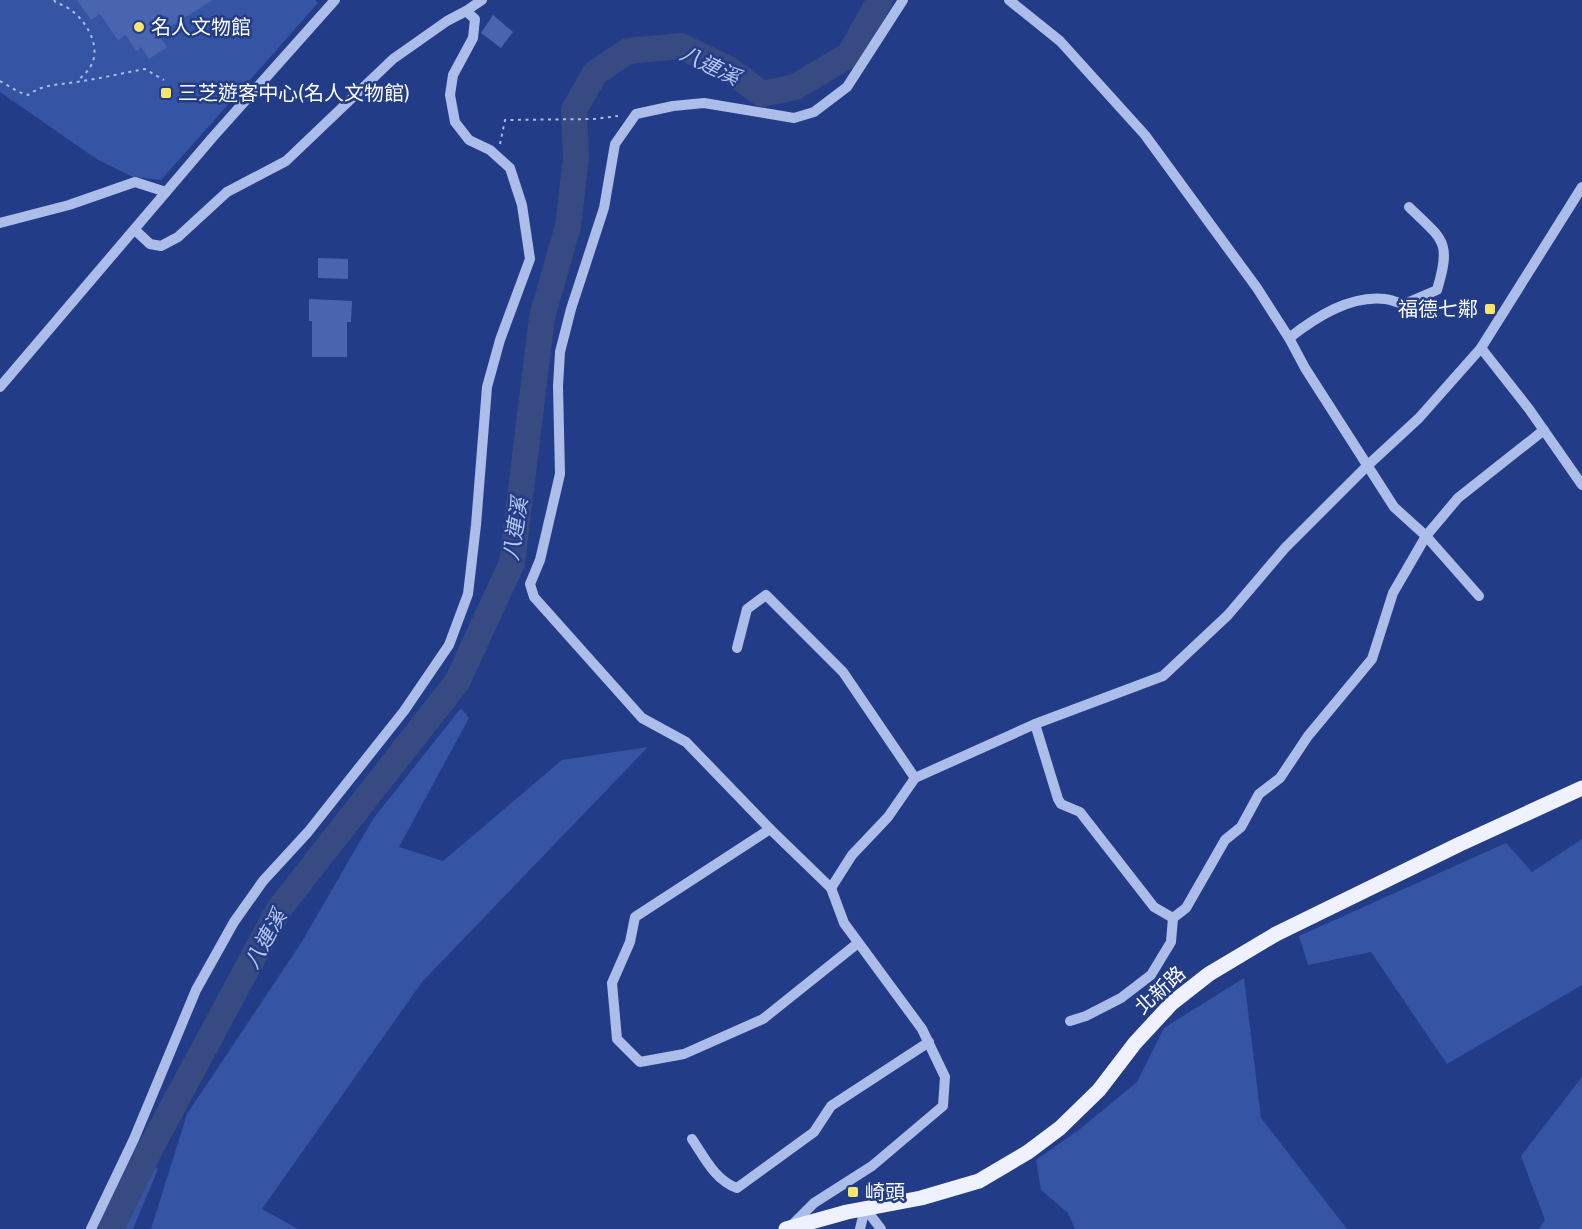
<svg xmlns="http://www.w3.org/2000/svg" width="1582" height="1229" font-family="'Public Sans','Noto Sans TC',sans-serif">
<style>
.green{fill:#3654a4}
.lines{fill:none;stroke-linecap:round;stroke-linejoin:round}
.river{stroke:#374a82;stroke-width:26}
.building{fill:#4a65af}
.path{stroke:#acbde9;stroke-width:2;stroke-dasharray:3 4.5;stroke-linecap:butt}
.minor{stroke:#acbde9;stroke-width:10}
.major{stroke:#eff2fe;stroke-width:15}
.poi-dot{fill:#f6e66e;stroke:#223c87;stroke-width:2}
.labels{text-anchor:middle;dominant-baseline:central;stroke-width:5;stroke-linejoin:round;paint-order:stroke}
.poi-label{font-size:20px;fill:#fff;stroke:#223c87;text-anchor:start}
.street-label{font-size:20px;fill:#fff;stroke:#223c87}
.water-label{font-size:21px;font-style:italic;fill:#b7c8f1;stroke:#223c87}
</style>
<rect width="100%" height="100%" fill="#223c87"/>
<!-- green -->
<g class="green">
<path d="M0 0H315L318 3 161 180 133 177 98 160 0 92Z"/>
<path d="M461 708 469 718 399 847 443 861 562 760 648 747 422 982 262 1209 298 1229H151L187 1114 301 943 373 819Z"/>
<path d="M1582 839V985L1447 1064 1371 952 1308 965 1299 936 1506 843 1532 872Z"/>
<path d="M1244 978 1261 1118 1347 1229H1075L1068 1213 1041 1190 1036 1160 1080 1129 1137 1082 1164 1028Z"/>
<path d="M1582 1077V1229H1539L1545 1220 1521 1156Z"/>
<path d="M136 1155 158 1169 133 1229H99Z"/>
</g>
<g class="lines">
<!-- river -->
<path class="river" d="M111 1229 150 1149 279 909 457 682 512 563 542 317 568 226 576 158 574 110 595 73 628 51 681 46 728 69 762 94 795 87 849 55 880 0"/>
</g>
<!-- building -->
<g class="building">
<path d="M77 0H213L158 34 167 47 149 59 141 47 136 51 126 35 118 40 100 14 91 20Z"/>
<path d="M493 15 513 32 501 48 481 33Z"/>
<path d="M318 258 348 259V279L318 278Z"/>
<path d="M309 299 352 301 351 322H347V357H312V321H309Z"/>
</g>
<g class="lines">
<!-- path -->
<g class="path">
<path d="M54 0 56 3C76 7 98 35 94 57 92 68 85 74 78 80"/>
<path d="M0 81 19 92 28 95C43 84 58 85 76 82 99 79 122 73 145 69L164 80"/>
<path d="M500 144 505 120 594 119 618 116"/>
</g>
<!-- minor -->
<g class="minor">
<path d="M1009 0 1060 41 1145 135 1257 288 1289 338 1305 368 1394 507 1426 536 1479 596"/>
<path d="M466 11 482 0"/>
<path d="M0 223 69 205 135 182 166 192"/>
<path d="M1289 338C1316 317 1350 295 1385 299 1392 300 1398 303 1404 304L1437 290C1452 241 1443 240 1409 207"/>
<path d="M1481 348 1529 409 1582 485"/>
<path d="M0 387 212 138 335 0"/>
<path d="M737 648 747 609 766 595 843 672 915 778"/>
<path d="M1035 724 1058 799 1061 804 1080 812 1154 907 1173 918"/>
<path d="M770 829 635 917 630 942 612 983 617 1039 640 1062 684 1054 763 1019 858 943"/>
<path d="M831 888 852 855 888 817 915 778 1035 724 1163 676 1228 615 1285 548 1367 466 1419 418 1481 348 1582 187"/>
<path d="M1070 1021 1086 1016 1121 998 1151 975 1171 942 1173 918 1186 908 1225 840 1241 827 1259 794 1280 778 1308 736 1372 659 1393 593 1426 536 1458 498 1544 430"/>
<path d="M692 1139C704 1157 715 1180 737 1188L814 1132 831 1106 929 1042"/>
<path d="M865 1208 881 1229"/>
<path d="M790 1227 814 1203 872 1166 943 1106 945 1077 922 1029 844 923 831 888 770 829 686 742 642 718 534 597 530 584 540 560 560 474 558 386 560 352 571 309 604 208 615 144 636 114 673 106 704 103 794 118 814 112 847 87 903 0"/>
<path d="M91 1229 134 1139 196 990 234 922 263 881 308 832 404 711 449 645 468 594 476 525 487 387 500 340 530 259 522 205 510 168 490 150 469 140 455 122 450 95 453 75 473 38 475 19 466 11 447 21 393 59 286 161 227 192 178 237 161 246 150 244 135 230"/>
<path d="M860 1229 865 1208"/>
</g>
<!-- major -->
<path class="major" d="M786 1229 847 1212 921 1198 979 1181 1028 1152 1060 1128 1099 1090 1135 1043 1172 1003 1209 974 1276 934 1460 844 1582 788"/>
</g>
<!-- markers -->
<g class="poi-dot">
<circle cx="139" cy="27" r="6"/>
<rect x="160" y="87" width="12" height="12" rx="3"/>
<rect x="1484" y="303" width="12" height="12" rx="3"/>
<rect x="847" y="1186" width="12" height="12" rx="3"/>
</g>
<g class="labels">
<!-- poi labels -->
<g class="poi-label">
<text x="151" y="27">名人文物館</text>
<text x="178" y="93">三芝遊客中心(名人文物館)</text>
<text x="1478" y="309" text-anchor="end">福德七鄰</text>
<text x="865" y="1192">崎頭</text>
</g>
<!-- street labels -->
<g class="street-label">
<text transform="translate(1160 990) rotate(-42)">北新路</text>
</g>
<!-- water labels -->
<g class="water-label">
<text transform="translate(710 65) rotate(26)">八連溪</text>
<text transform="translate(515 529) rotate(-81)">八連溪</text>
<text transform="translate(265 939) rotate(-61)">八連溪</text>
</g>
</g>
</svg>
